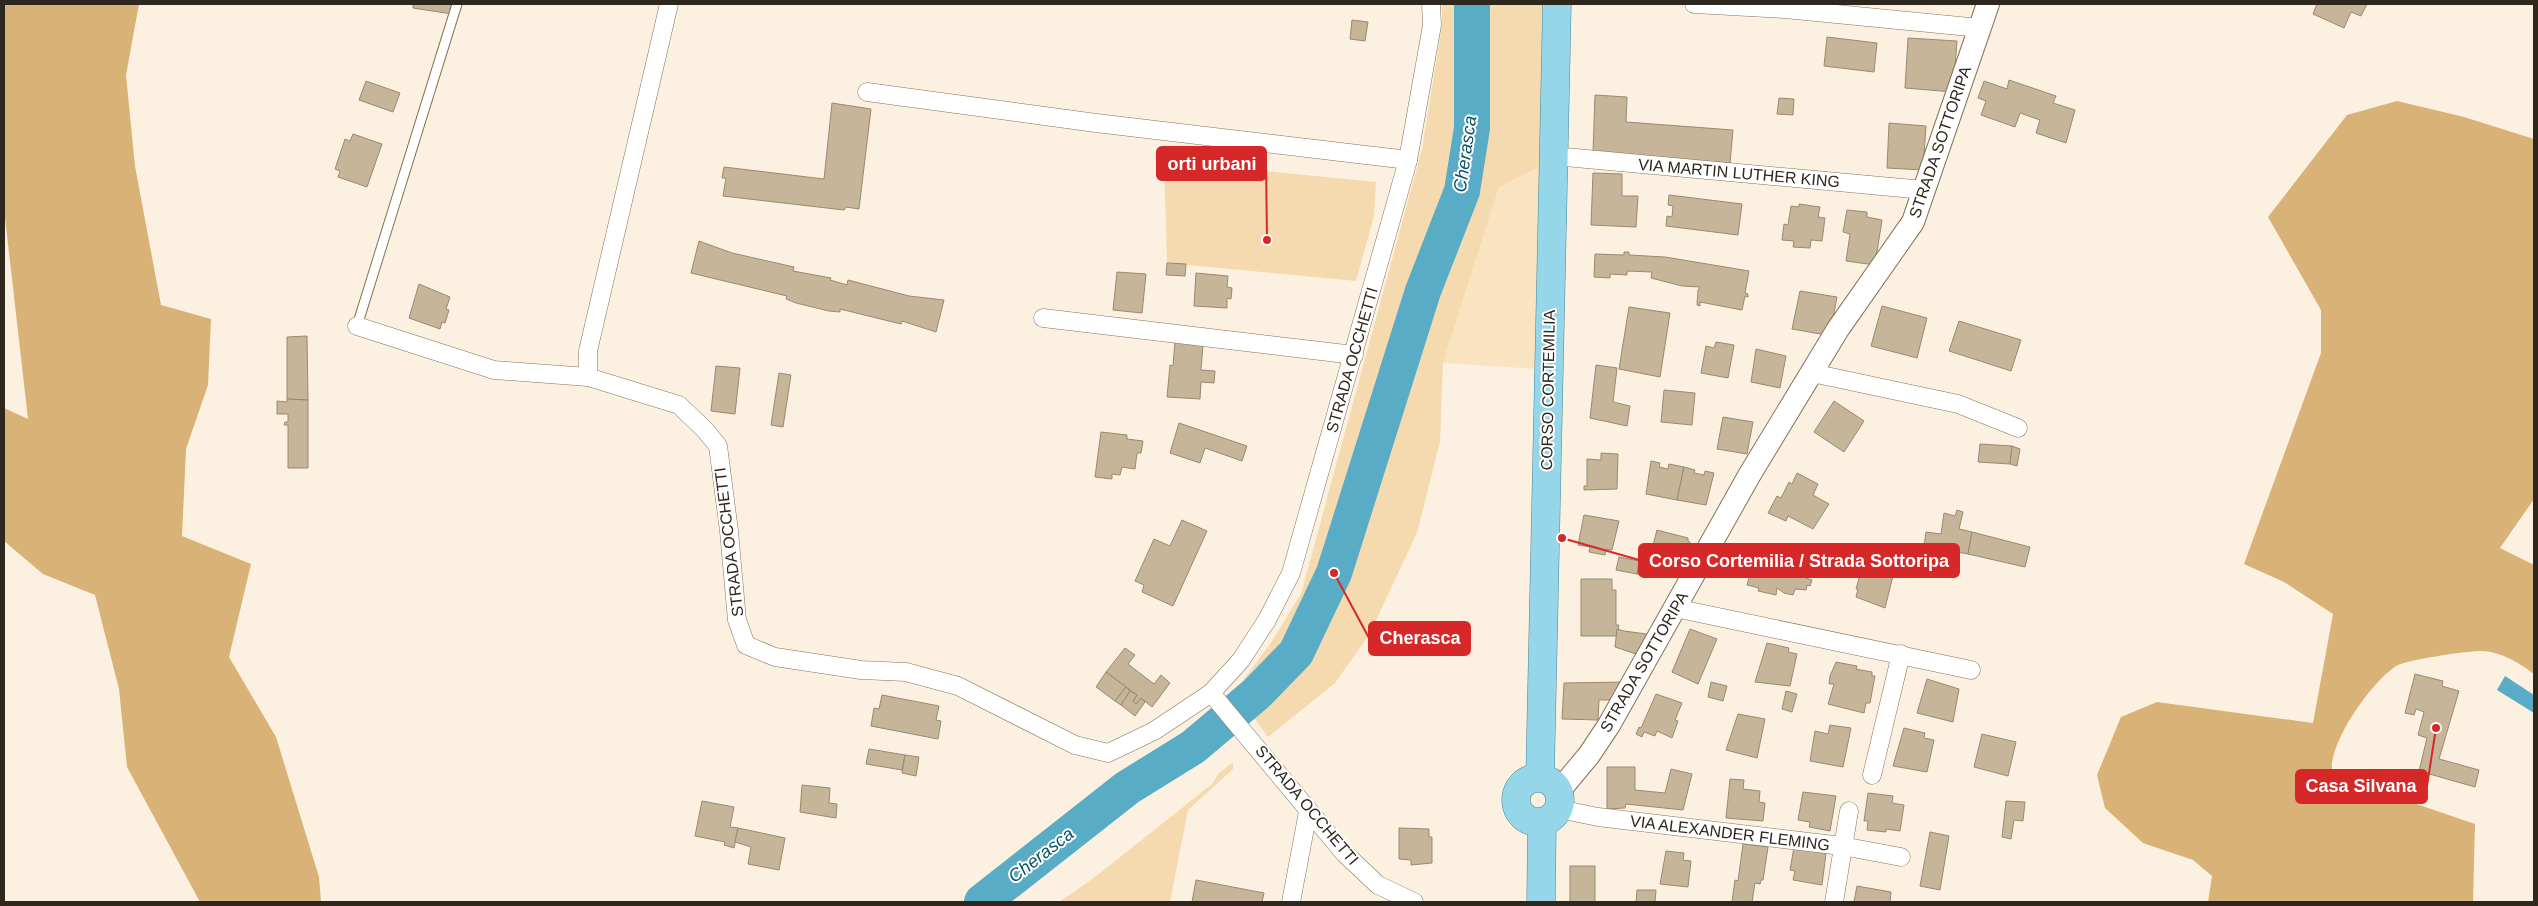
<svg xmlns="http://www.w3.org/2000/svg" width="2538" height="906" font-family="Arial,sans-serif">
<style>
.built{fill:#fae3c0}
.green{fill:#f6daaf}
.forest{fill:#d8b276}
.water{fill:#58acc6}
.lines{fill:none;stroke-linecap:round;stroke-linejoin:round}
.river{stroke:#58acc6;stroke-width:36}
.building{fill:#c7b59a;stroke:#9a8970}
.service-casing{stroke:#84735a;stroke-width:11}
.minor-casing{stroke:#84735a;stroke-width:19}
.tertiary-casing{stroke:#84735a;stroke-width:24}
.primary-casing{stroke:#438798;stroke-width:29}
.service{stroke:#fff;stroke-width:9}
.minor{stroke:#fff;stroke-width:18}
.tertiary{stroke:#fff;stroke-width:22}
.primary{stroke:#95d6e9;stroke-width:28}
.labels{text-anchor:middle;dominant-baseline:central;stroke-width:4;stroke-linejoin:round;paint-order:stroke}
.street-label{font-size:16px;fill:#2e271d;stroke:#fff}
.water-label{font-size:18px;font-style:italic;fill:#075264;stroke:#fff}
.leader{fill:none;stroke:#d62828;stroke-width:2}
.callout-dot{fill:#d62828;stroke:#fff;stroke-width:2}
.callout{fill:#d62828;stroke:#d62828;stroke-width:2}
.callout-label{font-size:18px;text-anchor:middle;font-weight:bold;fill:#fff}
</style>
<rect width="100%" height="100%" fill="#fcf1e0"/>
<!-- built -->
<path class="built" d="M1544 165 1539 369 1443 363 1499 187Z"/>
<!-- green -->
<g class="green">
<path d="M1442 4H1548L1544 165 1499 187 1443 363 1440 442 1417 533 1369 635 1335 683 1268 737 1235 691 1270 644 1301 594 1422 149 1442 25Z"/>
<path d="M1164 161 1376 182 1374 216 1356 281 1167 263Z"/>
<path d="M1233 762V769L1188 810 1170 902H1059L1095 877 1212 784 1219 773Z"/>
</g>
<!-- forest -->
<g class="forest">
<path d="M4 4H139L126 75 135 166 161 305 211 319 208 385 186 449 182 536 251 564 229 657 276 737 319 877 321 902H200L127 767 119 689 95 595 43 574 4 541V408L28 419 4 209Z"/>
<path d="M2397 101 2464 117 2534 139V499L2500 548 2534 565V674C2520 663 2501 652 2483 651 2471 650 2405 660 2396 666 2372 682 2336 733 2332 763 2331 772 2336 787 2338 796L2396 797 2475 824 2473 902H2208L2212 876 2193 860 2143 843 2105 808 2097 775 2121 717 2157 702 2313 723 2333 614 2284 582 2244 564 2321 353V310L2268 217 2347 115Z"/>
</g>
<!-- water -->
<path class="water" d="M2505 676 2534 695V713L2497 690Z"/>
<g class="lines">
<!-- river -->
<path class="river" d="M982 902 1127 788 1193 747 1256 694 1296 653 1334 573 1423 291 1462 191 1472 128V4"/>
</g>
<!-- building -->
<g class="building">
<path d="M413 4H453L452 14 413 8Z"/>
<path d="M2317 4H2367L2361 16 2351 12 2344 28 2313 14Z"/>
<path d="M1352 20 1368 22 1365 41 1350 39Z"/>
<path d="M1827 37 1877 43 1874 72 1824 66Z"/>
<path d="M1908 38 1957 41 1953 92 1905 88Z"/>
<path d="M2009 80 2056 96 2053 103 2075 110 2066 143 2036 133 2040 120 2020 113 2015 127 1981 115 1986 101 1978 98 1984 81 2007 89Z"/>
<path d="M366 81 400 93 393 112 359 100Z"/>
<path d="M1595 95 1627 97 1626 122 1733 130 1730 163 1593 153Z"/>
<path d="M1779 98 1794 99 1793 115 1777 114Z"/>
<path d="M832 103 871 109 859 209 846 207 844 210 723 196 726 178H722L724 167 824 179Z"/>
<path d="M1889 123 1926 126 1923 170 1887 168Z"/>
<path d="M353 134 382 144 367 187 338 177 340 171 335 169 345 139 350 141Z"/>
<path d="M1593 173 1622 174V196H1638L1636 227 1591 225Z"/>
<path d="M1669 195 1742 204 1738 235 1666 226 1667 216 1672 217 1673 206 1668 205Z"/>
<path d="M1799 204 1820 207 1818 217 1825 218 1822 241 1811 240 1810 248 1793 247 1794 241 1782 240 1784 224 1788 225 1791 206 1799 207Z"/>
<path d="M1847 210 1867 212V217L1882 220 1875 265 1846 261 1850 234 1843 232Z"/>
<path d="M699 241 732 253 794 267 793 271 831 278 830 280 847 285 848 280 909 296 944 300 936 332 902 321 901 324 840 309V312L829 311 796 303 786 299 787 296 691 273Z"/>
<path d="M1624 252H1629V255L1665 257 1749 271 1745 293 1748 294V297L1745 296 1742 310 1700 302V306L1697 305 1698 290 1700 287 1682 286 1651 278 1652 272 1627 271V275L1610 274V278L1594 277 1595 254 1624 255Z"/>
<path d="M1167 263 1186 264 1185 276 1166 275Z"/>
<path d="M1117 272 1146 274 1142 313 1113 310Z"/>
<path d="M1196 273 1228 276 1227 287 1232 288 1231 299 1227 298V308L1194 306Z"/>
<path d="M419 284 450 297 446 309 449 310 445 323 442 322 440 329 409 318Z"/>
<path d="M1800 291 1837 297 1831 328 1826 335 1792 329Z"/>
<path d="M1882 306 1927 318 1917 358 1871 346Z"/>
<path d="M1629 307 1670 313 1660 377 1619 369Z"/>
<path d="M1959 321 2021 340 2011 371 1949 351Z"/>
<path d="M307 336 308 400 287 399V337Z"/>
<path d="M1175 341 1203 344 1201 370 1215 371 1214 383 1201 382 1200 399 1167 397 1170 365 1173 366Z"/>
<path d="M1716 342 1734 345 1728 378 1701 373 1706 346 1714 348Z"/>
<path d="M1756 349 1786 356 1780 388 1751 382Z"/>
<path d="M1596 365 1617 368 1613 402 1630 406 1627 426 1590 418Z"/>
<path d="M716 366 740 368 735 414 711 411Z"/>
<path d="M779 373 791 375 783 427 771 425Z"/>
<path d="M1664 390 1695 393 1692 425 1661 422Z"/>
<path d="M287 399 308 400V468H288V425H284L285 422H288V414H277V401L287 402Z"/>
<path d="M1834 401 1864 421 1844 452 1814 432Z"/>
<path d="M1723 417 1753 422 1747 454 1717 449Z"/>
<path d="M1179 423 1247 446 1242 461 1205 448 1200 463 1170 453Z"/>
<path d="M1101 432 1127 435V439L1143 441 1141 453H1137L1135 469 1122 467 1120 475 1112 474V479L1095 477Z"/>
<path d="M1980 444 2012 446 2010 464 1978 462Z"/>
<path d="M2012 446 2020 449 2017 466 2010 464Z"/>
<path d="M1601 453 1618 454 1617 489 1584 490V486H1587V459L1601 460Z"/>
<path d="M1651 461 1660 463 1659 467 1668 469 1669 464 1684 467 1677 500 1646 494Z"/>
<path d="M1684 467 1695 470 1694 473 1704 475 1705 471 1714 473 1706 505 1677 500Z"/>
<path d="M1797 473 1818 484 1813 495 1829 504 1813 529 1788 516 1786 521 1768 513 1777 496 1781 498 1789 482 1792 484Z"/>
<path d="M1957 510 1963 512 1959 529 1972 532 1968 554 1924 546 1926 532 1941 534 1944 513 1955 516Z"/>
<path d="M1584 515 1619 521 1612 550 1606 549 1605 555 1589 552 1590 547 1578 545Z"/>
<path d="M1182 520 1207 531 1173 606 1142 592 1144 585 1135 581 1154 539 1170 546Z"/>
<path d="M1657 530 1688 538V541L1690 542 1686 556 1678 554 1675 567 1649 560Z"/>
<path d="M1972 532 2030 547 2025 567 1968 554Z"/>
<path d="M1754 554 1805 565 1803 577 1812 580 1810 586 1807 585 1806 590 1795 589 1793 595 1784 593 1777 588 1776 595 1758 591 1759 588 1747 585 1750 574 1745 573 1747 565 1751 566Z"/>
<path d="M1619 557 1639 561 1637 574 1616 570Z"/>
<path d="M1865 557 1896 564 1885 608 1856 597 1858 589H1856Z"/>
<path d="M1639 563 1648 565 1645 576 1637 574Z"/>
<path d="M1581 579H1612V590H1616V625H1619L1616 636H1581Z"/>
<path d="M1617 629 1624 631 1654 635 1642 656 1615 647Z"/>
<path d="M1690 629 1717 639 1698 684 1672 672Z"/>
<path d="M1767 643 1789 648 1788 652 1797 654 1790 686 1755 682Z"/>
<path d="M1125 648 1135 655 1128 664 1154 684 1161 675 1170 683 1152 707 1141 698 1136 704 1133 701 1137 695 1106 672Z"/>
<path d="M1836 662 1857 666 1856 669 1872 672V676H1875L1870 703H1866L1864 713 1828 704 1834 684H1829L1830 676Z"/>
<path d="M1106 672 1126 687 1115 701 1096 687Z"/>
<path d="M2415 674 2443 681 2442 686 2459 691 2439 759 2479 770 2475 787 2419 771 2427 738 2418 735 2424 712 2416 709 2414 715 2405 713Z"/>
<path d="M1927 679 1959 689 1953 722 1917 713Z"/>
<path d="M1624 682 1613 700H1599L1598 720 1562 719 1564 683Z"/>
<path d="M1711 682 1727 686 1723 701 1708 697Z"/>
<path d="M1126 687 1130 691 1121 705 1115 701Z"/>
<path d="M1130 691 1137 695 1133 701 1136 704 1141 698 1145 702 1135 716 1121 705Z"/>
<path d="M1786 691 1797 694 1792 712 1782 709Z"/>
<path d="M1656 694 1682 703 1675 720 1678 721 1672 738 1657 731 1655 736 1644 732 1642 737 1636 734 1639 727 1641 728Z"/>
<path d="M882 695 939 706 936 720 941 721 938 739 871 726 874 708 879 709Z"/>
<path d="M1738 714 1765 719 1757 758 1726 750Z"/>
<path d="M1830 725 1851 728 1843 767 1810 761 1815 731 1828 734Z"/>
<path d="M1904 728 1925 733 1924 738 1934 740 1927 772 1893 766Z"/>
<path d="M1982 734 2016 742 2008 776 1974 767Z"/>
<path d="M869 749 905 755 902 770 866 764Z"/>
<path d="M905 755 919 757 916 776 902 773Z"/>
<path d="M1607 767H1635V790L1665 793 1671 769 1692 774 1683 810 1626 804 1625 808 1607 809Z"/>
<path d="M1730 779 1744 780 1743 789 1760 791 1759 802 1765 803 1763 821 1726 818Z"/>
<path d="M802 785 830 788 829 803 837 804 836 818 800 812Z"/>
<path d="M1803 792 1836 796 1830 831 1809 827 1810 822 1798 820Z"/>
<path d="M1868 793 1893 796 1892 803 1904 805 1900 831 1886 829V832L1867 830 1868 821H1864Z"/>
<path d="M702 801 734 807 730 827 738 828 734 848 724 845 725 842 695 836Z"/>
<path d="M2006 801 2025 802 2023 821 2014 820 2011 839 2002 837Z"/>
<path d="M738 828 785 838 779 870 748 864 751 847 735 842Z"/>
<path d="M1399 828 1429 829V837H1432V863L1411 865V860L1399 859Z"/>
<path d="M1930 832 1949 836 1940 890 1920 886Z"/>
<path d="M1743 844 1768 847 1763 880H1761L1760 884 1755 883 1752 902H1732L1735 880 1738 881Z"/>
<path d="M1794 847 1826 853 1822 885 1793 880 1795 871 1790 870Z"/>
<path d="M1666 851 1684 853 1683 860 1691 861 1688 887 1660 884Z"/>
<rect x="1570" y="866" width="25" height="36"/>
<path d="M1196 880 1264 893 1262 902H1192Z"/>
<path d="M1857 886 1891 892 1890 902H1854Z"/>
<path d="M1637 890H1656L1655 902H1636Z"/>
</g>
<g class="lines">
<defs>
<path id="service" d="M357 326 457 4"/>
<g id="minor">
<path d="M1694 4 1785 9 1980 28"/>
<path d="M867 92 1096 123 1408 160"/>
<path d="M1554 156 1924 190"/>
<path d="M1043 318 1354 355"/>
<path d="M357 326 494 370 588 377 679 405 705 430 718 446 729 531 737 620 746 645 775 657 861 670 906 672 958 686 1075 745 1108 753 1154 731 1211 693 1241 660 1267 620 1291 573 1408 160 1432 25 1431 4"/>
<path d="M1812 373 1958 404 2018 428"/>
<path d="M588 377V351L669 4"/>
<path d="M1675 608 1971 670"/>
<path d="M1211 693 1344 853 1378 885 1414 902"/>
<path d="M1872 775 1901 654"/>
<path d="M1559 809 1598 817 1842 846 1901 857"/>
<path d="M1291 902 1308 812"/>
<path d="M1834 902 1849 811"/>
</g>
<path id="tertiary" d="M1559 791 1589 755 1609 725 1750 474 1838 329 1913 222 1988 4"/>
<g id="primary">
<path d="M1540 777 1557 4"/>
<circle cx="1538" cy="800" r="22"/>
<path d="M1541 902 1542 822"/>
</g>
</defs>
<!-- service casing -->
<use href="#service" class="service-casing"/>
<!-- minor casing -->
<use href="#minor" class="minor-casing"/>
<!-- tertiary casing -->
<use href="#tertiary" class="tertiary-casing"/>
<!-- primary casing -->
<use href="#primary" class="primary-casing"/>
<!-- service -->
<use href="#service" class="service"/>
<!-- minor -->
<use href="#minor" class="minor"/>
<!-- tertiary -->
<use href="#tertiary" class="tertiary"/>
<!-- primary -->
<use href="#primary" class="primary"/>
</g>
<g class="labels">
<!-- street labels -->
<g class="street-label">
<text transform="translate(1940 142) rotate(-71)">STRADA SOTTORIPA</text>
<text transform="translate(1739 173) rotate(5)">VIA MARTIN LUTHER KING</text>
<text transform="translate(1352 360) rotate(-74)">STRADA OCCHETTI</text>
<text transform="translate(1548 390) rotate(-89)">CORSO CORTEMILIA</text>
<text transform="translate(729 542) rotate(-97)">STRADA OCCHETTI</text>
<text transform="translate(1644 662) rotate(-60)">STRADA SOTTORIPA</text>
<text transform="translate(1307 805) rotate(50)">STRADA OCCHETTI</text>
<text transform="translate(1730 833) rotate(7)">VIA ALEXANDER FLEMING</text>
</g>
<!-- water labels -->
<g class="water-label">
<text transform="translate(1465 154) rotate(-82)">Cherasca</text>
<text transform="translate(1041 855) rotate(-38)">Cherasca</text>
</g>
</g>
<!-- callouts -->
<path class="leader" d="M1267 240L1266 163M1562 538L1639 560M1334 573L1369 638M2436 728L2427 786"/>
<g class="callout-dot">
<circle cx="1267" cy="240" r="5"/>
<circle cx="1562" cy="538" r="5"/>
<circle cx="1334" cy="573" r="5"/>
<circle cx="2436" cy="728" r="5"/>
</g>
<g class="callout">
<rect x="1157" y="147" width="109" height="33" rx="5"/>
<rect x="1639" y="544" width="320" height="33" rx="5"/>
<rect x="1369" y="622" width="101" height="33" rx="5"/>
<rect x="2296" y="770" width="131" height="33" rx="5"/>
</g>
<g class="callout-label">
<text x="1212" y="170">orti urbani</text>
<text x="1799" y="567">Corso Cortemilia / Strada Sottoripa</text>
<text x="1420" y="644">Cherasca</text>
<text x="2361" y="792">Casa Silvana</text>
</g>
<!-- border -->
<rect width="2538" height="906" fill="none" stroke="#2e271d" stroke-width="10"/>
</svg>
